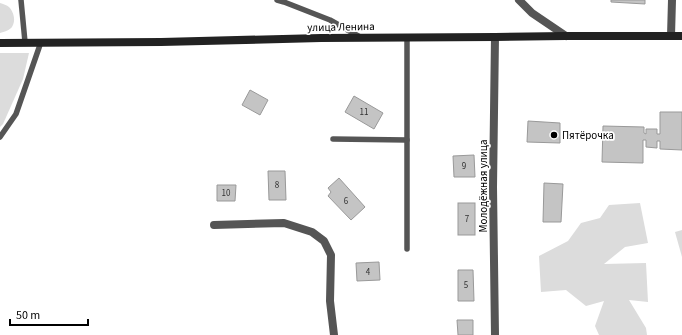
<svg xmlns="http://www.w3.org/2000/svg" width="682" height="335" font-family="'Source Sans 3',sans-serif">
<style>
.green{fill:#dcdcdc}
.building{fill:#c4c4c4;stroke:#999}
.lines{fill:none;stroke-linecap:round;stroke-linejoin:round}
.lane{stroke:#555;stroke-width:5.5}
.street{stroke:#555;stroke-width:8}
.secondary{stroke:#222;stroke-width:8}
.poi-dot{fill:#000;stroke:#fff;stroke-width:1.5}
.labels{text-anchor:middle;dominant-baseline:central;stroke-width:3.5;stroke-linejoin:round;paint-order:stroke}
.number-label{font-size:9px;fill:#313131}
.street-label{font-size:11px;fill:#000;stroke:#fff}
.poi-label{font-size:11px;fill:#000;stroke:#fff;text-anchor:start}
</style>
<rect width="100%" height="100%" fill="#fff"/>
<!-- green -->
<g class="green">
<path d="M0 3C3 4 7 5 9 7 14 12 16 21 12 27 10 30 4 32 0 33Z"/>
<path d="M0 53H29L23 79 3 124 0 127Z"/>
<path d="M640 203 648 243 625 247 604 264 646 263 648 302 629 300 646 328 647 335H599L595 326 604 301 586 306 566 290 541 292 539 256 568 241 581 223 600 218 609 205Z"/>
<path d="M682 230V257L675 232Z"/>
</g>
<!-- building -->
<g class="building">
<path d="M611 0H645V4L611 2Z"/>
<path d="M250 90 268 100 260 115 242 105Z"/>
<path d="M354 96 383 113 374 129 345 112Z"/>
<path d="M660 112H682V150L660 149V141H657V148L646 147V140H643V163L602 162 603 126 644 127V133L646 134V129H657V134H660Z"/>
<path d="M528 121 560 123V143L527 142Z"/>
<path d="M474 155 475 177H454L453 156Z"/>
<path d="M268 171H285L286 200H269Z"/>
<path d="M339 178 365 207 351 220 328 196 331 192 328 188Z"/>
<path d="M544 183 563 184 561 222H543Z"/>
<path d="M217 185H236L235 201H217Z"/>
<rect x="458" y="203" width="17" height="32"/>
<path d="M379 262 380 280 357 281 356 263Z"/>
<path d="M458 270H473L474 301H458Z"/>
<path d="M457 320H473V335H458Z"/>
</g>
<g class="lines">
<!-- lane -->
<g class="lane">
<path d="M21 0 25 42"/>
<path d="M277 0 284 2 330 20 360 37"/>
<path d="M0 137 16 114 41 42"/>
<path d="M333 139 407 140"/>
<path d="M407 249V37"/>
</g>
<!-- street -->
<g class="street">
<path d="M519 0 532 13 566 36"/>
<path d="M671 36 672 0"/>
<path d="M214 225 284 223 312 232 324 241 331 255 330 301 334 335"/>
<path d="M495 335 493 187 495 37"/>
</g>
<!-- secondary -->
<path class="secondary" d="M0 43 161 42 321 38 495 37 566 36H682"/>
</g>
<!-- markers -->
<circle class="poi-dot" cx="554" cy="135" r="4"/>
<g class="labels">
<!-- number labels -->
<g class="number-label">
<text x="364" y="112">11</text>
<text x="464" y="166">9</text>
<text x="277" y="185">8</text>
<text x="226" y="193">10</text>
<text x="346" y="201">6</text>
<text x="467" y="219">7</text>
<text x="368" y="272">4</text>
<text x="466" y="285">5</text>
</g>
<!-- street labels -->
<g class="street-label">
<text transform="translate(341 27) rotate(-1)">улица Ленина</text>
<text transform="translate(483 186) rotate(-90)">Молодёжная улица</text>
</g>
<!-- poi labels -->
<g class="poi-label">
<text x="562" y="135">Пятёрочка</text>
</g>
</g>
<!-- scale -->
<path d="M10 319v6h78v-6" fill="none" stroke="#000000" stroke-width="2"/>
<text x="16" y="319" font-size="12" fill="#000000" stroke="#ffffff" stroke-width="3" paint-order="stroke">50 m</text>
</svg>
